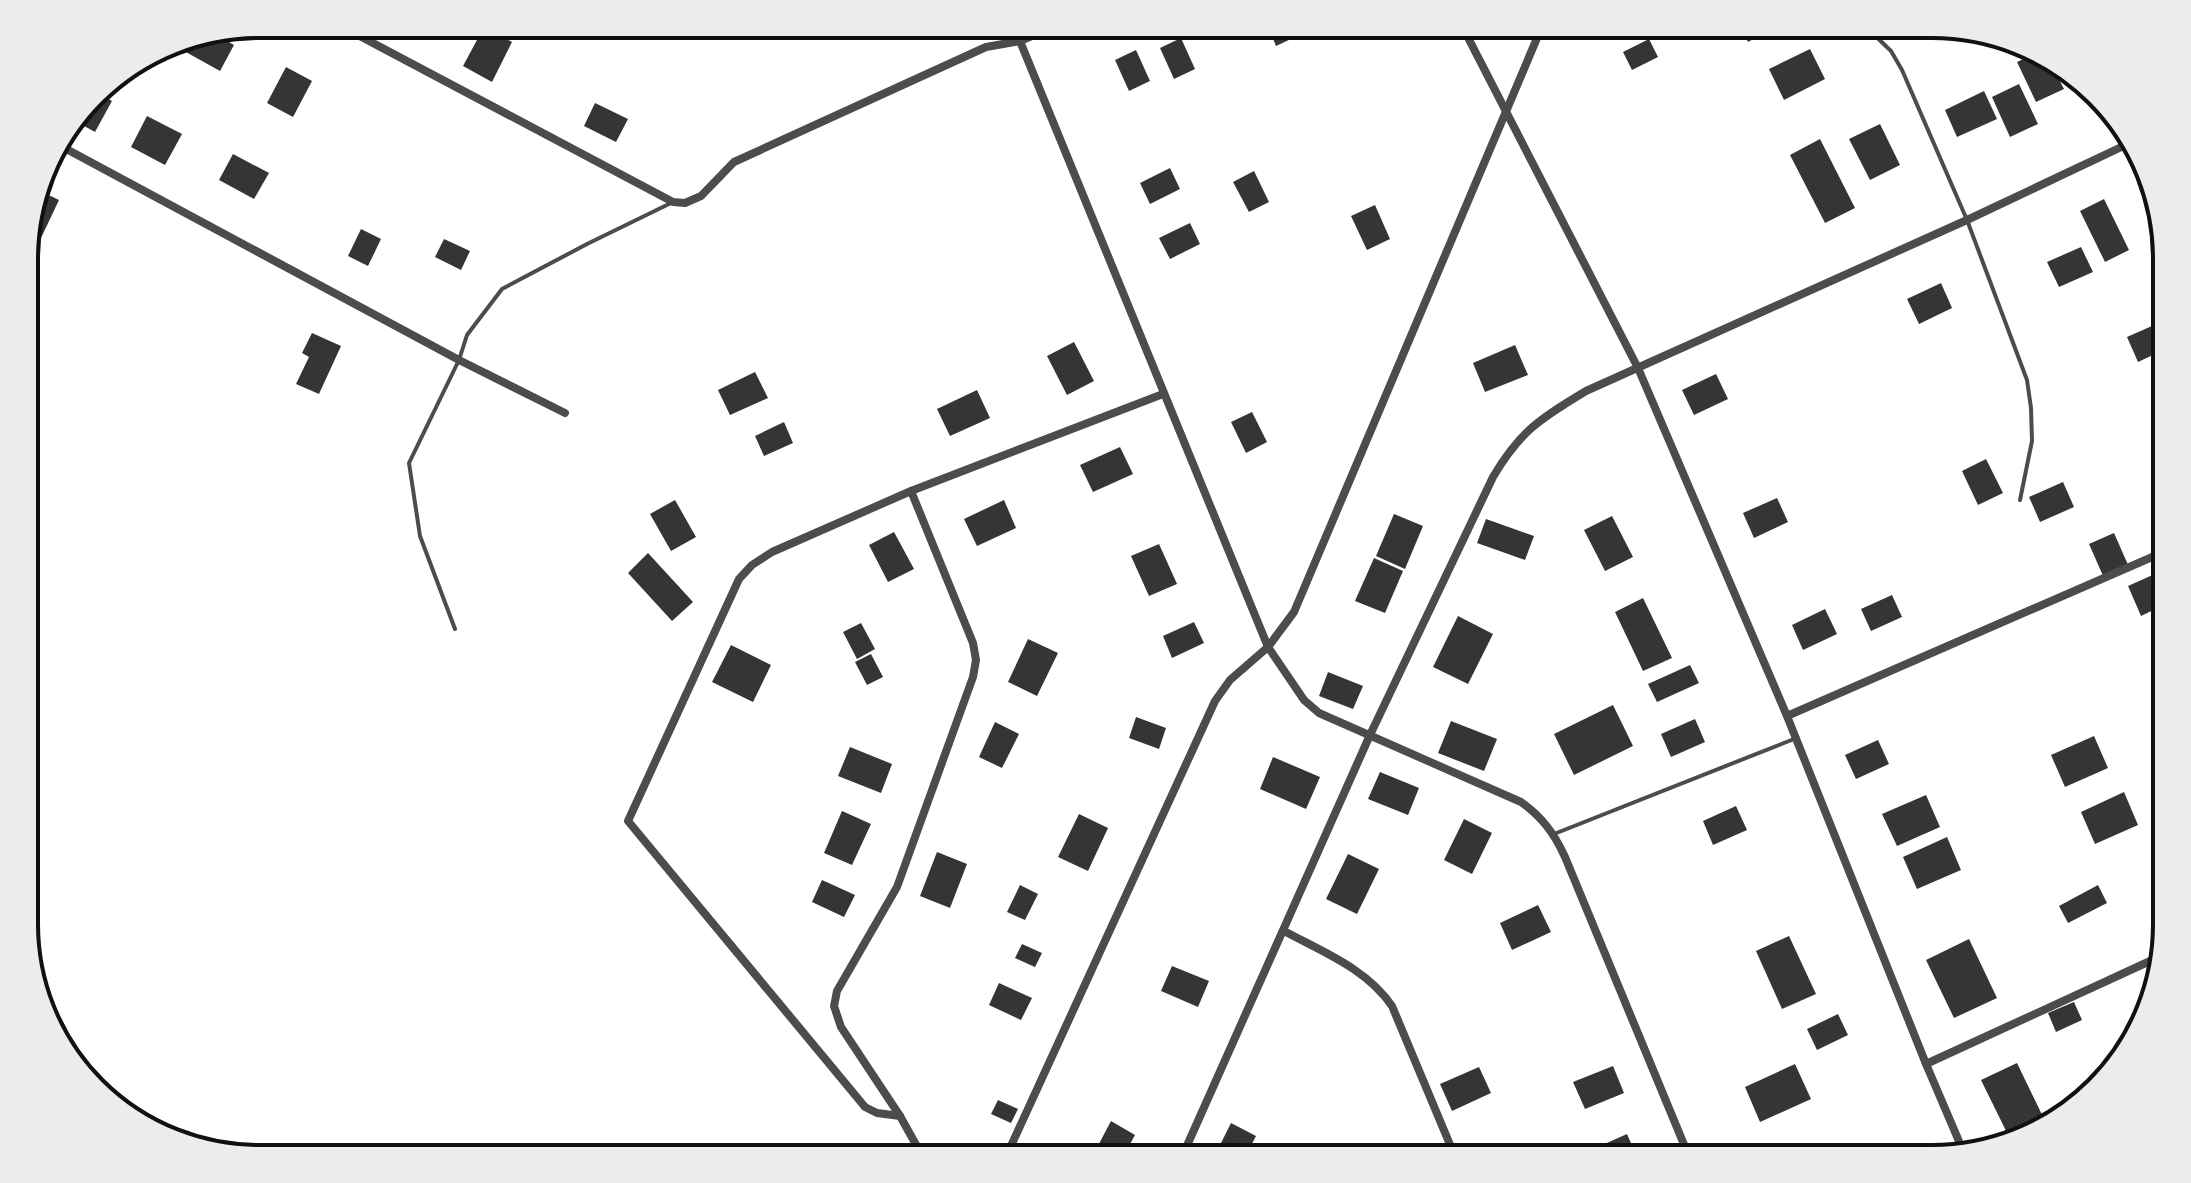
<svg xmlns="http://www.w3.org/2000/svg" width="2191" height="1183" font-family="Commissioner,sans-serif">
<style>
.building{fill:#353535}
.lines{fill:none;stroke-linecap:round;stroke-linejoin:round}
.service{stroke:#4c4c4c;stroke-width:4}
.minor{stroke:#4c4c4c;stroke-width:8}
.rim{fill:none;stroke:#111;stroke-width:4}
</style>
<rect width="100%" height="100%" fill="#fff"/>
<!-- building -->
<g class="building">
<path d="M1267 24H1318L1319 26 1276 46Z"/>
<path d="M1739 24H1781L1748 42Z"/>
<path d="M484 27 512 42 492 82 463 66Z"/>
<path d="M213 33 234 45 220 71 184 51 192 37Z"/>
<path d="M1181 38 1195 69 1174 79 1160 48Z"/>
<path d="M1649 39 1658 57 1632 70 1623 52Z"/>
<path d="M1810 49 1825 79 1784 100 1769 69Z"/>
<path d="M1136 50 1150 81 1129 91 1115 60Z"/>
<path d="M2038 52 2047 55 2064 89 2036 102 2017 62Z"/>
<path d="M286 67 312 81 293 117 267 103Z"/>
<path d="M2019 84 2038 124 2010 137 1992 97Z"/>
<path d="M1984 91 1997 119 1957 137 1945 110Z"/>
<path d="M96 92 112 101 95 132 75 121Z"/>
<path d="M595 103 628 119 616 142 584 126Z"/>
<path d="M147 116 182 134 165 165 131 147Z"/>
<path d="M1880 124 1900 165 1870 180 1849 139Z"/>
<path d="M1820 139 1855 208 1825 223 1790 155Z"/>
<path d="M233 154 269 173 254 199 219 180Z"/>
<path d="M1170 168 1180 189 1150 204 1140 183Z"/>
<path d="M1254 171 1269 202 1249 212 1233 182Z"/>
<path d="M38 190 59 200 41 238 26 231Z"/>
<path d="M2104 199 2129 250 2105 262 2080 211Z"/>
<path d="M1375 205 1390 239 1367 250 1351 216Z"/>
<path d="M1190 223 1200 244 1170 259 1159 238Z"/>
<path d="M361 229 381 239 368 266 348 256Z"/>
<path d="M444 239 470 251 461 270 435 257Z"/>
<path d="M2081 247 2093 272 2059 287 2047 262Z"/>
<path d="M1941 283 1952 308 1919 324 1907 299Z"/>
<path d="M2161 322 2166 334V349L2138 362 2127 337Z"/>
<path d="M312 333 341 346 319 394 296 384 309 357 302 353Z"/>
<path d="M1074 342 1094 381 1067 395 1047 356Z"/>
<path d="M1515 345 1528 375 1485 392 1473 363Z"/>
<path d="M755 372 768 398 730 415 718 390Z"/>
<path d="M1716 374 1728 399 1694 415 1682 390Z"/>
<path d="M977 390 990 418 950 436 937 409Z"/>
<path d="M1252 412 1267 442 1246 453 1231 422Z"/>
<path d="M784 422 793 443 764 456 755 436Z"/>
<path d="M1120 447 1133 474 1093 492 1080 465Z"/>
<path d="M1986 459 2003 493 1978 505 1962 471Z"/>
<path d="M2063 482 2074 507 2040 522 2029 497Z"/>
<path d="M1777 498 1788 522 1754 538 1743 513Z"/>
<path d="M675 500 696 537 671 551 650 514Z"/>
<path d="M1004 500 1016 528 977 546 964 519Z"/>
<path d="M1394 514 1423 526 1405 569 1376 556Z"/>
<path d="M1612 516 1633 557 1605 571 1584 530Z"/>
<path d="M1486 519 1534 536 1525 560 1477 543Z"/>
<path d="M894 532 914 569 888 582 869 545Z"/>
<path d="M2114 533 2129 567 2104 578 2089 544Z"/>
<path d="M1159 544 1177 584 1149 596 1131 556Z"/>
<path d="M648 553 693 602 672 621 628 573Z"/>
<path d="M1374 558 1403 571 1385 613 1355 601Z"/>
<path d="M2166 569V604L2141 616 2128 586Z"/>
<path d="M1892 595 1902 617 1871 631 1861 609Z"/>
<path d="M1643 598 1672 658 1643 671 1615 612Z"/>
<path d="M1825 609 1837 634 1803 650 1792 625Z"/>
<path d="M1458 616 1493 634 1468 684 1433 667Z"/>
<path d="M1194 622 1204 643 1172 658 1163 636Z"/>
<path d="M861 623 875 649 857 659 843 632Z"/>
<path d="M1028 639 1058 653 1037 696 1008 682Z"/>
<path d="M731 645 771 665 753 702 712 682Z"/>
<path d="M871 654 883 677 867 685 855 662Z"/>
<path d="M1690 665 1699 683 1657 702 1648 684Z"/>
<path d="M1328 672 1363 686 1353 709 1319 696Z"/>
<path d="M1613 705 1633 746 1574 775 1554 734Z"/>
<path d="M1136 717 1166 728 1159 749 1129 738Z"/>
<path d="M1695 719 1705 742 1671 757 1661 734Z"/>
<path d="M1451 721 1497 739 1484 771 1438 753Z"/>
<path d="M995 722 1019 734 1002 768 979 757Z"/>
<path d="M2094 736 2108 768 2065 787 2051 755Z"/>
<path d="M1878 740 1889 764 1856 779 1845 755Z"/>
<path d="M850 747 892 764 881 793 838 776Z"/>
<path d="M1273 757 1320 777 1306 809 1260 789Z"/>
<path d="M1380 772 1419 788 1408 815 1368 799Z"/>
<path d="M2124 792 2138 825 2095 844 2081 812Z"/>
<path d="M1926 795 1940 827 1897 846 1882 814Z"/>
<path d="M1736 806 1747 830 1713 845 1703 821Z"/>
<path d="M842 811 871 824 852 865 824 853Z"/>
<path d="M1079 814 1108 828 1088 871 1058 857Z"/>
<path d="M1464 819 1492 833 1472 874 1444 860Z"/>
<path d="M2167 829V871L2151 836Z"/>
<path d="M1947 837 1961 870 1917 889 1903 857Z"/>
<path d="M937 852 967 864 950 908 920 896Z"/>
<path d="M1348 854 1379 869 1357 914 1326 899Z"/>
<path d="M822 880 855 895 844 917 812 902Z"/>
<path d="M1020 885 1038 894 1025 920 1007 912Z"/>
<path d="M2098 885 2107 903 2068 923 2059 906Z"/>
<path d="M1538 905 1551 932 1512 950 1500 923Z"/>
<path d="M1789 936 1816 994 1782 1009 1756 951Z"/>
<path d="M1969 939 1997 998 1954 1018 1926 960Z"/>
<path d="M1022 944 1042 953 1035 967 1015 958Z"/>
<path d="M1172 966 1209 981 1198 1007 1161 991Z"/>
<path d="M999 983 1032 998 1021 1020 989 1005Z"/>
<path d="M2074 1002 2082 1020 2056 1032 2048 1013Z"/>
<path d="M1838 1014 1848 1035 1817 1050 1807 1029Z"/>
<path d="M2017 1063 2046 1123 2010 1139 1981 1080Z"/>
<path d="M1795 1064 1811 1099 1760 1122 1745 1087Z"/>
<path d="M1613 1066 1624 1093 1585 1109 1573 1082Z"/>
<path d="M1479 1067 1491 1093 1452 1111 1440 1084Z"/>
<path d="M998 1100 1018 1109 1011 1123 991 1114Z"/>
<path d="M1111 1121 1135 1135 1122 1159H1095L1092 1157Z"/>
<path d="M1231 1123 1256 1136 1244 1159H1213Z"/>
<path d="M1627 1134 1638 1159H1606L1600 1146Z"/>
</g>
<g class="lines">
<!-- service -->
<g class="service">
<path d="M1863 24 1891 51 1902 70 1967 220 2027 380 2031 408 2032 441 2020 500"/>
<path d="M455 629 420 536 409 463 459 360 467 335 502 289 587 244 671 203"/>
<path d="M1554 834 1794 739"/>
</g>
<!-- minor -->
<g class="minor">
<path d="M337 24 673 202 685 203 701 196 734 162 986 47 1020 41 1060 24"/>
<path d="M1013 24 1268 647 1304 700 1319 713 1521 802C1542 817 1554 833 1565 857L1690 1159"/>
<path d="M1461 24 1638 368 1787 716 1926 1064 1964 1153"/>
<path d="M57 144 459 360 565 413"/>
<path d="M1787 716 2166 551"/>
<path d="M1284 931C1323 952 1367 969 1392 1006L1456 1159"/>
<path d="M1926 1064 2161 956"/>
<path d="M900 1116 841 1027 834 1006 837 991 897 887 973 677 976 660 973 643 911 491"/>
<path d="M924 1159 900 1116 877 1113 865 1107 628 821 739 579 752 565 772 552 911 491 1163 394"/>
<path d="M1005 1159 1215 701 1230 680 1268 647 1294 612 1543 24"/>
<path d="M1181 1159 1370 735 1493 477C1521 430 1540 419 1586 391L1967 220 2132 142"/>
</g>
</g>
<!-- crop -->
<path d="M0 0H2191V1183H0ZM259 38H1932A221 221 0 0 1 2153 259V924A221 221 0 0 1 1932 1145H259A221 221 0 0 1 38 924V259A221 221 0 0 1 259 38Z" fill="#ececec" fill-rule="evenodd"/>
<path class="rim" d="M259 38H1932A221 221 0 0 1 2153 259V924A221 221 0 0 1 1932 1145H259A221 221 0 0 1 38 924V259A221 221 0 0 1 259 38Z"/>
</svg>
